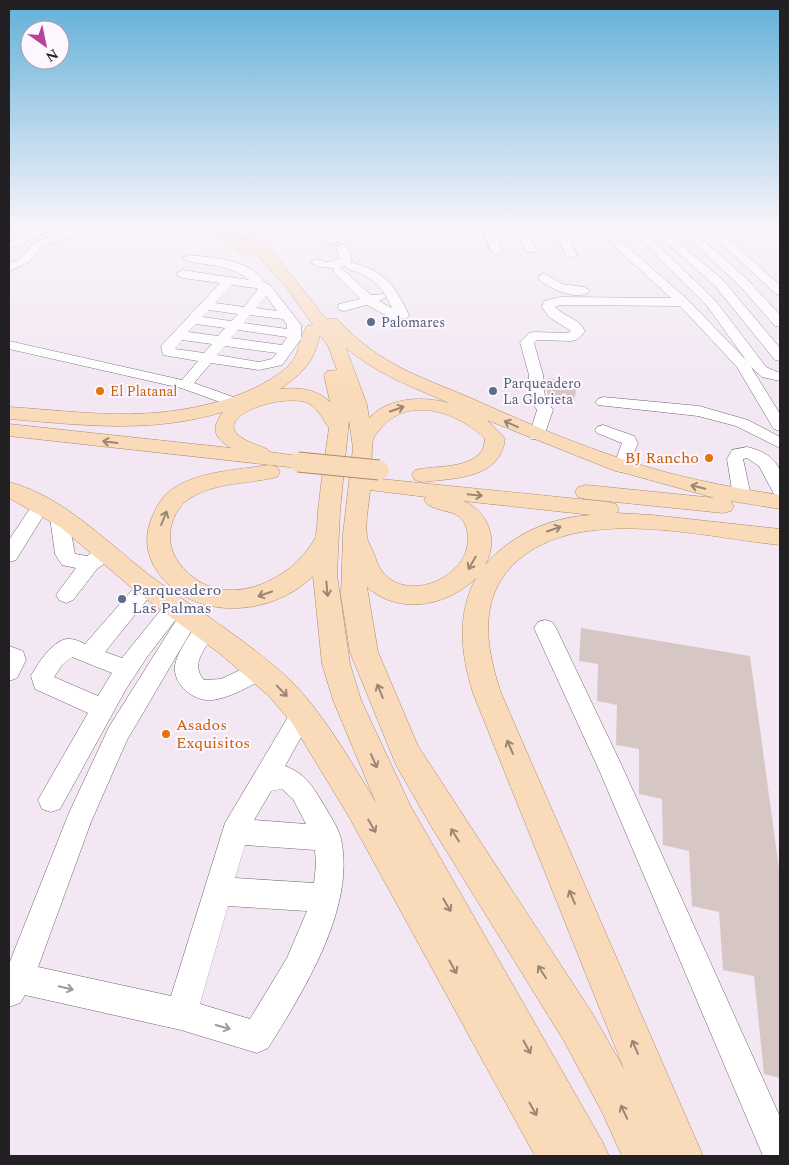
<svg xmlns="http://www.w3.org/2000/svg" width="789" height="1165" font-family="Spectral,serif">
<style>
.building{fill:#d7c7c4}
.lines{fill:none;stroke-linecap:round;stroke-linejoin:round}
.minor-casing{stroke:#6e656e;stroke-width:1}
.major-casing{stroke:#ad8a66;stroke-width:1}
.minor{fill:#fff;fill-rule:evenodd}
.major{fill:#fadbb9;fill-rule:evenodd}
.major-bridge-casing{stroke:#ad8a66;stroke-width:21;stroke-linecap:butt}
.major-bridge{stroke:#fadbb9;stroke-width:19}
.oneway{stroke:#998776}
.oneway2{stroke:#9c9b9c}
.service-dot{fill:#5c6f8a;stroke:#fef6ff;stroke-width:2}
.food-dot{fill:#e8710a;stroke:#fef6ff;stroke-width:2}
.labels{text-anchor:middle;dominant-baseline:central;stroke-width:4;stroke-linejoin:round;paint-order:stroke}
.far-service-label{font-size:14px;fill:#4e5e75;stroke:#fef6ff;text-anchor:start}
.far-food-label{font-size:14px;fill:#c56008;stroke:#fef6ff;text-anchor:start}
.food-label{font-size:16px;fill:#c56008;stroke:#fef6ff;text-anchor:end}
.service-label{font-size:16px;fill:#4e5e75;stroke:#fef6ff;text-anchor:start}
</style>
<rect width="100%" height="100%" fill="#f2e7f3"/>
<!-- building -->
<g class="building">
<path d="M548 378 578 383 573 404 549 400 546 386Z"/>
<path d="M581 628 750 656 780 876V1078L764 1074 754 976 723 970 719 912 692 906 689 851 663 845 662 799 639 794V749L616 745 617 705 597 701 598 664 579 661Z"/>
</g>
<g class="lines">
<defs>
<g id="minor">
<path d="M46 226H55L56 228 9 249V242L25 233Z"/>
<path d="M80 226H91L87 231 41 247 29 262 9 271V264L21 258 33 243Z"/>
<path d="M247 226H258L250 235H242L241 233Z"/>
<path d="M310 226H322L339 241 333 244 329 243Z"/>
<path d="M483 226H493L502 251 500 253 496 254 490 251Z"/>
<path d="M512 226H522L537 250 535 252H527Z"/>
<path d="M544 226H616L618 237 622 242 687 299 746 360 707 306 635 234 647 228 714 226 780 285V295L776 294 709 232 695 233 747 279 780 315V327L775 326 739 285 682 233 669 234 723 280 780 348V361L775 360 715 286 657 234 647 235 715 300 766 367 780 373V381L762 377 751 367 780 414V431L774 429 772 426 737 367 680 306 560 305 555 307C563 316 581 319 585 332L576 340 571 341 537 340 534 343 543 375 545 398 553 410 543 439H531L529 436 537 410 529 398V375L520 342 529 333 534 332 568 333 571 331 549 317 542 307 544 301 560 297 671 298 614 246 607 233 566 230 577 255 571 258 565 255 555 230 545 228Z"/>
<path d="M342 244 348 247 352 260 350 262C385 271 394 284 409 315L407 318 393 319 367 305 344 311 339 310 338 307 339 304 360 299 334 273 333 268 319 267 310 262 316 259 327 262 340 259 336 247ZM345 265 346 268C372 277 381 283 392 308L379 301 386 297 384 294 371 295 340 267Z"/>
<path d="M188 255C208 257 231 258 249 268 258 273 261 282 270 285L301 325V339L282 365 259 370 211 363 194 383 239 399 242 402 239 405 234 407 181 388 9 349V341L182 380 198 361 163 355 161 346 220 283 182 278 176 274 182 270 249 280C230 264 207 266 184 260L182 258ZM232 285 256 288 258 289 244 307 215 303ZM266 296 277 311 256 308ZM209 310 238 314 231 321 202 317ZM250 315 283 319 287 325V329L244 323ZM196 324 225 328 218 336 188 332ZM238 330 287 337 282 345 231 338ZM182 340 212 344 204 353 175 349ZM225 346 277 353 272 359 259 362 217 355Z"/>
<path d="M544 273 562 284 584 287 590 291C579 302 550 289 540 280L538 277Z"/>
<path d="M603 397 699 406 748 420 780 437V448L736 426 698 416 598 405 595 402 598 399Z"/>
<path d="M603 425 634 436 638 443 627 471 621 472 615 471 613 467 622 443 597 433 595 430 597 427Z"/>
<path d="M747 447C761 450 776 457 780 472 782 479 780 488 780 496L774 494 759 466 747 458 743 459 751 496 748 500 742 502 736 500 733 496 727 459 732 450Z"/>
<path d="M41 499 47 501 50 505 16 560 9 562V540L35 501Z"/>
<path d="M59 511 65 513 68 517 75 554 87 556C95 550 101 545 112 548L115 553 112 558 97 569 73 600 66 603 59 600 56 595 76 568 62 565 55 554 50 517 53 513Z"/>
<path d="M147 579 154 581 157 586 154 591 105 652 122 658 168 601 175 598 182 601 185 606 183 610 190 608 197 610 200 616 127 740 91 822 38 967 171 996 225 823 294 707 302 704 310 707 314 714 285 766C306 774 313 787 324 805 330 816 338 827 341 839 356 908 303 992 268 1048L257 1053 181 1030 25 995 20 1003 9 1007V964L69 813 109 727 180 614 147 657 126 689 60 809 51 812 42 809 38 800 88 713 35 689 31 676C37 664 55 637 70 639 75 639 81 642 85 644L140 581ZM72 657 112 673 98 696 54 677 62 665ZM282 789 293 799 306 824 254 820 271 791ZM245 845 315 850 316 865 314 883 235 878ZM228 906 307 911 287 958 250 1019 200 1004Z"/>
<path d="M207 620 214 622 218 628C209 645 188 662 204 680L221 679 259 661 267 664 270 670C266 679 258 682 250 686 239 692 226 698 213 700 195 702 173 686 175 666 176 658 180 651 184 644 190 634 196 623 207 620Z"/>
<path d="M545 620 552 622 556 628 621 764 780 1117V1156H763L600 772 534 628 538 622Z"/>
<path d="M9 646 23 651 26 660 17 678 9 681Z"/>
</g>
<g id="major">
<path d="M207 226H223L238 235 255 251 253 254H243Z"/>
<path d="M232 226H247C276 255 301 287 326 319H337C381 366 417 375 473 399 535 427 599 454 665 472 703 482 741 489 780 495V509L731 501 734 506 731 511 723 513 586 499 578 497 575 492 578 487 586 485 715 498 610 469 487 420 505 438C501 479 455 478 423 482L415 480 412 475 415 470C436 465 470 470 483 449L485 439C460 413 410 395 382 427 379 431 374 435 373 440 372 442 371 472 371 478L608 502 616 504 619 509 617 513 652 515 780 529V545C702 537 579 504 516 562 477 598 486 648 501 693L703 1156H622L602 1112 564 1041 431 826 396 765 350 652 341 596 343 534 353 448 349 420 340 511 337 575 350 664 361 700 410 805 602 1141 609 1156H535L348 815 292 723 269 696 219 653 138 593 60 527 9 498V482C66 497 110 546 156 580 201 613 248 641 289 679 321 710 353 764 376 803L333 700 322 664 313 576C270 619 186 622 154 566 145 549 145 532 153 515 157 505 164 494 174 488 200 471 238 470 269 465L277 467 280 472 277 477C249 484 217 482 192 497 181 503 174 514 171 527 168 545 173 558 186 571 225 611 290 582 314 540 318 533 317 519 318 511 321 483 325 456 329 428 323 420 319 410 310 404 290 392 220 412 236 433 243 441 258 445 267 449L270 452 305 457 309 462 305 467 298 468 9 436V424L231 448C213 437 211 428 223 412 150 434 83 425 9 419V407C87 412 146 423 224 400 245 393 267 384 285 369 302 354 297 341 307 326L313 325 287 288ZM320 335 328 346 337 370 327 371 324 375 330 402C317 389 298 387 280 389 303 373 314 362 320 335ZM346 348C377 374 412 387 449 403 422 396 389 397 369 418L367 405ZM370 490 426 497 424 500C432 514 458 507 465 524 484 571 409 608 382 571 378 566 376 559 374 554 372 548 367 541 367 536 365 522 369 504 370 490ZM463 501 592 515C551 517 512 534 485 565 499 541 489 511 463 501ZM476 578C456 615 461 654 473 693L624 1069 592 1013 418 746 378 652 367 587C399 616 448 606 476 578Z"/>
</g>
</defs>
<!-- minor casing -->
<use href="#minor" class="minor-casing"/>
<!-- major casing -->
<use href="#major" class="major-casing"/>
<!-- minor -->
<use href="#minor" class="minor"/>
<!-- major -->
<use href="#major" class="major"/>
<defs>
<path id="major-bridge" d="M298 462 379 470"/>
</defs>
<!-- major-bridge casing -->
<use href="#major-bridge" class="major-bridge-casing"/>
<!-- major-bridge -->
<use href="#major-bridge" class="major-bridge"/>
</g>
<!-- one-way arrows -->
<defs><path id="oneway-shaft" d="M-6 0H5M1.5-3L5.5 0L1.5 3" fill="none" stroke-width="1.6" stroke-linecap="round" stroke-linejoin="round" transform="scale(1.25)"/></defs>
<g class="oneway">
<use href="#oneway-shaft" transform="translate(397 409) rotate(-19)"/>
<use href="#oneway-shaft" transform="translate(511 424) rotate(-156)"/>
<use href="#oneway-shaft" transform="translate(110 442) rotate(-173)"/>
<use href="#oneway-shaft" transform="translate(698 487) rotate(-167)"/>
<use href="#oneway-shaft" transform="translate(475 495) rotate(6)"/>
<use href="#oneway-shaft" transform="translate(164 518) rotate(-68)"/>
<use href="#oneway-shaft" transform="translate(554 529) rotate(-19)"/>
<use href="#oneway-shaft" transform="translate(472 563) rotate(120)"/>
<use href="#oneway-shaft" transform="translate(327 589) rotate(85)"/>
<use href="#oneway-shaft" transform="translate(265 594) rotate(161)"/>
<use href="#oneway-shaft" transform="translate(282 691) rotate(46)"/>
<use href="#oneway-shaft" transform="translate(380 691) rotate(-112)"/>
<use href="#oneway-shaft" transform="translate(510 747) rotate(-113)"/>
<use href="#oneway-shaft" transform="translate(374 761) rotate(66)"/>
<use href="#oneway-shaft" transform="translate(372 826) rotate(60)"/>
<use href="#oneway-shaft" transform="translate(455 835) rotate(-122)"/>
<use href="#oneway-shaft" transform="translate(572 897) rotate(-113)"/>
<use href="#oneway-shaft" transform="translate(447 905) rotate(60)"/>
<use href="#oneway-shaft" transform="translate(453 967) rotate(61)"/>
<use href="#oneway-shaft" transform="translate(542 972) rotate(-123)"/>
<use href="#oneway-shaft" transform="translate(527 1047) rotate(61)"/>
<use href="#oneway-shaft" transform="translate(635 1047) rotate(-113)"/>
<use href="#oneway-shaft" transform="translate(533 1109) rotate(61)"/>
<use href="#oneway-shaft" transform="translate(624 1112) rotate(-115)"/>
</g>
<g class="oneway2">
<use href="#oneway-shaft" transform="translate(66 988) rotate(13)"/>
<use href="#oneway-shaft" transform="translate(223 1027) rotate(16)"/>
</g>
<!-- sky -->
<linearGradient id="sky" x2="0" y2="1"><stop stop-color="#61b0d8"/><stop offset="0.58" stop-color="#f9f4fa"/><stop offset="1" stop-color="#f9f4fa" stop-opacity="0"/></linearGradient>
<rect width="789" height="389" fill="url(#sky)"/>
<!-- markers -->
<g class="service-dot">
<circle cx="371" cy="322" r="5"/>
<circle cx="493" cy="391" r="5"/>
<circle cx="122" cy="599" r="5"/>
</g>
<g class="food-dot">
<circle cx="100" cy="391" r="5"/>
<circle cx="709" cy="458" r="5"/>
<circle cx="166" cy="734" r="5"/>
</g>
<g class="labels">
<!-- far-service labels -->
<g class="far-service-label">
<text x="381" y="322">Palomares</text>
<text x="503" y="383">Parqueadero<tspan x="503" dy="16">La Glorieta</tspan></text>
</g>
<!-- far-food labels -->
<g class="far-food-label">
<text x="110" y="391">El Platanal</text>
</g>
<!-- food labels -->
<g class="food-label">
<text x="699" y="458">BJ Rancho</text>
<text x="176" y="725" text-anchor="start">Asados<tspan x="176" dy="18">Exquisitos</tspan></text>
</g>
<!-- service labels -->
<g class="service-label">
<text x="132" y="590">Parqueadero<tspan x="132" dy="18">Las Palmas</tspan></text>
</g>
</g>
<!-- border -->
<rect width="789" height="1165" fill="none" stroke="#232024" stroke-width="20"/>
<!-- north arrow -->
<g transform="translate(45 45) rotate(147)"><circle r="24" fill="#fef6ff" stroke="#a6a0a7"/>
<path d="M0-4L9 19L0 12L-9 19Z" fill="#b6429b"/>
<text y="-8" font-size="14" font-weight="bold" text-anchor="middle" fill="#232024">N</text>
</g>
</svg>
